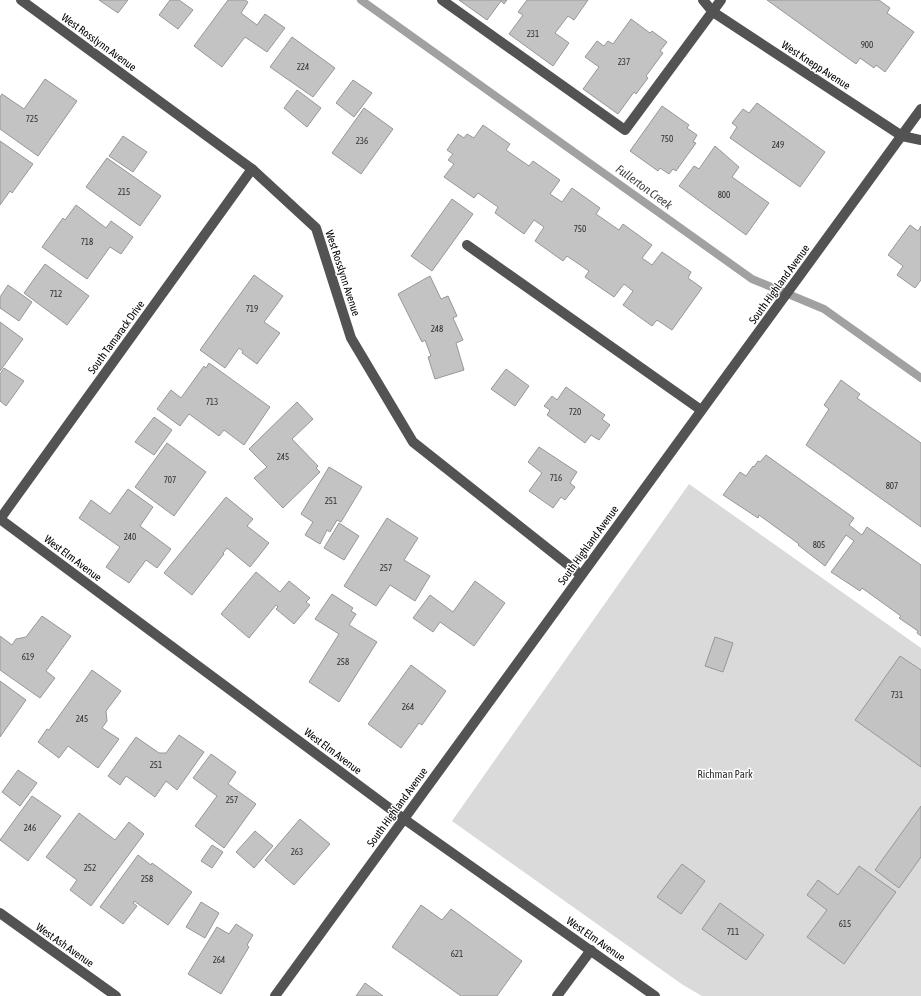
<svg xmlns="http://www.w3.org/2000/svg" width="921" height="996" font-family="'Asap Condensed',sans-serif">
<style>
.green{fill:#dadada}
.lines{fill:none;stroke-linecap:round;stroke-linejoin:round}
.stream{stroke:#a1a1a1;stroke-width:8}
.building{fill:#c3c3c3;stroke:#979797}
.minor{stroke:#535353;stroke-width:10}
.labels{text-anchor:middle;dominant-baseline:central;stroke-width:3;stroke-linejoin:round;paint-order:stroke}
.number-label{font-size:9px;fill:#313131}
.street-label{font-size:11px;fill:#000;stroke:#fff}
.park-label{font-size:11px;fill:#313131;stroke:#fff}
.water-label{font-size:12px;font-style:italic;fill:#424242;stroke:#fff}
</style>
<rect width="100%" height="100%" fill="#fff"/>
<!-- green -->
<path class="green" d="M689 484 921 648V996H702L683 985 452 821Z"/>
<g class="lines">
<!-- stream -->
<path class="stream" d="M361 0 752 279 824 309 921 378"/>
</g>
<!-- building -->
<g class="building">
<path d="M99 0H128L118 13Z"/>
<path d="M170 0H179L193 10 178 29 159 15Z"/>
<path d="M228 0H245L248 2 241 13 257 25 265 14 285 28 267 52 245 37 222 67 194 46Z"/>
<path d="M459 0H507L504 4 501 1 487 20Z"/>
<path d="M527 0H588L574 20 568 16 555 33 569 43 553 66 509 34 523 15 518 12Z"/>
<path d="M767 0H879L890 8 887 13 914 32 885 72 876 65 874 68 860 58 856 64Z"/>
<path d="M631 19 650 33 652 31 667 42 660 51 663 53 646 76 648 78 636 94 634 92 618 114 583 89 599 67 585 57 597 41 604 46 608 41 613 44Z"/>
<path d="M292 37 335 68 313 97 270 67Z"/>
<path d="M45 79 77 101 38 156 0 129V97L2 94 24 109Z"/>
<path d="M353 80 372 93 354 117 336 103Z"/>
<path d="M297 90 321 108 307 127 284 108Z"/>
<path d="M757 103 825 152 800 187 730 138 737 127 732 123 743 109 749 113Z"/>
<path d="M662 106 689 125 687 128 697 135 693 142 696 143 676 171 673 169 669 174 660 168 658 171 630 151Z"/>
<path d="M364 108 393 129 361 174 332 153Z"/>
<path d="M483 125 510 144 506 150 529 166 533 161 560 180 550 194 562 202 572 188 600 208 596 214 619 230 623 224 652 245 642 258 652 265 662 252 691 272 688 278 702 288 672 330 657 320 652 326 623 305 633 291 624 284 614 297 585 277 589 271 567 256 563 261 535 241 544 227 534 220 524 234 495 213 498 207 478 193 474 198 444 177 454 164 448 160 453 154 447 150 458 134 464 138 467 134 474 138Z"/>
<path d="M123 136 147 152 133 172 109 156Z"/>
<path d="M0 141 33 164 12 193 10 191 0 205Z"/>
<path d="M715 146 739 167 732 177 769 203 746 235 679 186 694 166 699 169Z"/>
<path d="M107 158 161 196 140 226 86 187Z"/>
<path d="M452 199 473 214 432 271 411 256Z"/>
<path d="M76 205 106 228 111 221 133 237 121 254 110 247 87 279 42 247 63 218 65 220Z"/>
<path d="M910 225 918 231 921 226V280L915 288 897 275 903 266 888 255Z"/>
<path d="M45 264 89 296 67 325 24 293Z"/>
<path d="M254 275 283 296 264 322 280 333 257 364 242 353 243 351 239 348 225 368 200 350Z"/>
<path d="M430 276 441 299 448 296 457 316 453 318 463 340 456 343 464 370 435 379 428 357 431 356 425 340 422 342 398 294Z"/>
<path d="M8 285 32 302 19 321 0 308V297Z"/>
<path d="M0 322 23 339 0 371Z"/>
<path d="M209 363 270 407 244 445 224 430 219 436 189 414 180 426 157 409 171 390 181 398 204 366 206 368Z"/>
<path d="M4 368 24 381 6 406 0 401V374Z"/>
<path d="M506 369 529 386 515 406 491 389Z"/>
<path d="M841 380 860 394 857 398 921 443V527L806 445 829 409 824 405Z"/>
<path d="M566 387 605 415 602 419 610 425 599 440 591 435 585 443 547 415 550 410 544 406 552 396 557 400Z"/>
<path d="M297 402 313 419 292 439 318 466 316 468 320 472 283 508 254 478 267 467 249 449Z"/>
<path d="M154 417 172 430 154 455 135 442Z"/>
<path d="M167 443 206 472 174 516 135 487Z"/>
<path d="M539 447 577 472 570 483 575 487 565 500 561 497 553 508 529 491 542 473 528 462Z"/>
<path d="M766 455 854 518 849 525 862 535 867 527 921 565V636L917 633 918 631 899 618 901 616 862 588 860 591 831 572 854 541 846 535 825 566 798 545 799 544 759 515 758 518 723 495 740 472 746 476 753 466 754 467 758 461 760 462Z"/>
<path d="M329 467 362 487 341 522 337 520 330 532 327 530 320 544 305 535 313 522 301 514Z"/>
<path d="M128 489 153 507 140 526 171 549 157 568 146 560 129 583 106 567 120 547 79 518 91 500 110 514Z"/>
<path d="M226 497 253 519 247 526 269 543 250 567 227 548 223 553 224 554 192 595 164 573Z"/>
<path d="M387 518 418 538 404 560 430 576 415 601 390 585 376 606 344 586Z"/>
<path d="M339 523 359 536 344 560 324 548Z"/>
<path d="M256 572 280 592 289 581 310 598 306 602 310 605 294 624 276 609 278 607 276 605 249 638 221 614Z"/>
<path d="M475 581 505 603 474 646 440 622 433 632 413 618 430 595 453 612Z"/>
<path d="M332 594 353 608 351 611 356 614 349 625 377 642 339 702 309 682 339 634 315 619Z"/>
<path d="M42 616 71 636 46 671 55 678 40 698 0 670V636L12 645 16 639 26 637Z"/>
<path d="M715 637 733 643 723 672 705 666Z"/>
<path d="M900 656 921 670V767L855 720Z"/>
<path d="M411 665 446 691 422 725 419 723 401 748 368 724Z"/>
<path d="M92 670 121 691 106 711 107 721 102 728 119 739 98 768 68 746 59 758 38 742 47 729 49 730Z"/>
<path d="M0 681 26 700 0 737Z"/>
<path d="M179 735 204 752 177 790 166 781 155 797 126 776 120 785 108 776 136 737 159 753H166Z"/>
<path d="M211 754 236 772 228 784 256 804 224 848 195 826 217 796 193 778Z"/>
<path d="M18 770 37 783 20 806 2 792Z"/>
<path d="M32 796 61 816 28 861 0 840Z"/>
<path d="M921 806V857L899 888 875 870Z"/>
<path d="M79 813 115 840 129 822 144 834 91 906 70 890 77 880 46 857Z"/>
<path d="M300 819 330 844 294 885 265 860Z"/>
<path d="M255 831 273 846 254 868 236 852Z"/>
<path d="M212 845 223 852 212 868 201 861Z"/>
<path d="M138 855 151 865 152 863 192 892 168 925 134 901 133 903 137 906 123 924 100 907Z"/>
<path d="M682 864 705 881 681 914 657 897Z"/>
<path d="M859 866 896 892 844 964 807 937 827 910 807 895 818 880 838 895Z"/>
<path d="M201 902 219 913 205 938 186 927Z"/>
<path d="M720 903 764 935 746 960 702 929Z"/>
<path d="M421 905 442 920 451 909 522 961 497 996H461L392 947Z"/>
<path d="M236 924 253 935 247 945 249 947 221 994 188 974 217 927 229 934Z"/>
<path d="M365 983 383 996H356Z"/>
</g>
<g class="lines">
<!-- minor -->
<g class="minor">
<path d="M21 0 252 169 316 228 351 338 413 442 581 575"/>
<path d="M442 0 625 130 721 0"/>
<path d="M703 0 713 12 902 136 921 140"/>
<path d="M467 245 701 410"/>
<path d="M0 519 404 819 655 996"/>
<path d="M0 519 252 169"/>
<path d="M0 913 116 996"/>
<path d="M275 996 921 109"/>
<path d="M557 996 591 950"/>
</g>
</g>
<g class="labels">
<!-- number labels -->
<g class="number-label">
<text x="533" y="34">231</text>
<text x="867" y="45">900</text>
<text x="624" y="62">237</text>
<text x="303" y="67">224</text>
<text x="32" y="119">725</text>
<text x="667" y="139">750</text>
<text x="362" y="141">236</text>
<text x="778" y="145">249</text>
<text x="124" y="192">215</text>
<text x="724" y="195">800</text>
<text x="580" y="229">750</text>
<text x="87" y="242">718</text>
<text x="56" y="294">712</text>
<text x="252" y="309">719</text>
<text x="437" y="329">248</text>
<text x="212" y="402">713</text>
<text x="575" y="412">720</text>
<text x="283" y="457">245</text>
<text x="556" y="478">716</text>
<text x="170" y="480">707</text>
<text x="892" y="486">807</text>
<text x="331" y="501">251</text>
<text x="130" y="537">240</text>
<text x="819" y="545">805</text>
<text x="386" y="568">257</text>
<text x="28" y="657">619</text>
<text x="343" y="662">258</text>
<text x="897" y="695">731</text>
<text x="408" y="707">264</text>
<text x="82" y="719">245</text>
<text x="156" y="765">251</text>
<text x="232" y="800">257</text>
<text x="30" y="828">246</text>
<text x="297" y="852">263</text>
<text x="90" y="868">252</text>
<text x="147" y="879">258</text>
<text x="845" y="924">615</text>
<text x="733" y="932">711</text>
<text x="457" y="954">621</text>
<text x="219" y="960">264</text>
</g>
<!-- street labels -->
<g class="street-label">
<text transform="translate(99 42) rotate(36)">West Rosslynn Avenue</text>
<text transform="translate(816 65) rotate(33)">West Knepp Avenue</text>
<text transform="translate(343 273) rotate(72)">West Rosslynn Avenue</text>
<text transform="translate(779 284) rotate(-54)">South Highland Avenue</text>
<text transform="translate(116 337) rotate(-54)">South Tamarack Drive</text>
<text transform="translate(588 545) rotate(-54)">South Highland Avenue</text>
<text transform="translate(73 558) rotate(37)">West Elm Avenue</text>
<text transform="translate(333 751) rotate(37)">West Elm Avenue</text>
<text transform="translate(397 807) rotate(-54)">South Highland Avenue</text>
<text transform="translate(596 939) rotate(35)">West Elm Avenue</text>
<text transform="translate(65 945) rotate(35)">West Ash Avenue</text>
</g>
<!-- park labels -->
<g class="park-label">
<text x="725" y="774">Richman Park</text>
</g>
<!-- water labels -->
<g class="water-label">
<text transform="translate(644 187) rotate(36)">Fullerton Creek</text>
</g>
</g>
</svg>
